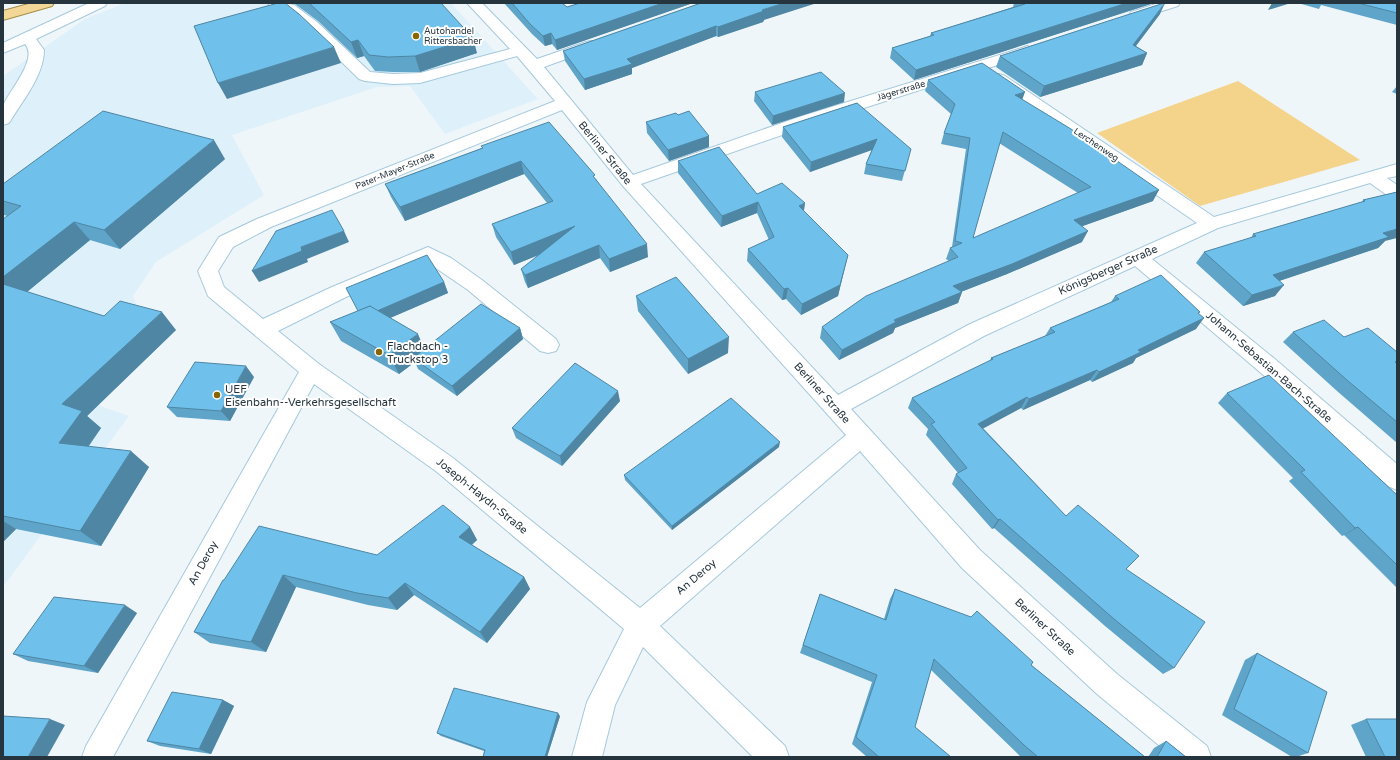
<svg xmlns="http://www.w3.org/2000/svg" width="1400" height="760" font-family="'Varela Round',sans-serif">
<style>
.built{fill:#def0fa}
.green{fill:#f4d38b}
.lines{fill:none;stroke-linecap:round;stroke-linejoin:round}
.minor-casing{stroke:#a5c9dd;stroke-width:2}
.major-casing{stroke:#a58d49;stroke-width:2}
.minor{fill:#fff;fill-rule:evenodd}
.major{fill:#f2d796;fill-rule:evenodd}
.wall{fill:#5fa5c9;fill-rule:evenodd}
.shaded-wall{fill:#4e86a4}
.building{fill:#6fc0ea;stroke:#4e86a4;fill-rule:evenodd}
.poi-dot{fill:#876601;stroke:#fff;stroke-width:1.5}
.labels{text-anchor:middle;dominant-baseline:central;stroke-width:4;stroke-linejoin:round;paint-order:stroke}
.far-poi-label{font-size:9px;fill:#26353d;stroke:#fff;text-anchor:start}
.far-street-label{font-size:9px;fill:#26353d;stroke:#fff}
.street-label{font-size:11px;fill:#26353d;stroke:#fff}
.poi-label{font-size:11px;fill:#26353d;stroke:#fff;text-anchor:start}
</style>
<rect width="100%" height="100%" fill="#eff6fa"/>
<!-- built -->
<path class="built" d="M125 3H451L538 99 445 134 410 86 377 87 232 135 264 195 156 262 133 296 136 304 49 388 129 416 3 587V76L85 19Z"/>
<!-- green -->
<path class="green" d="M1238 81 1360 160 1200 206 1097 133Z"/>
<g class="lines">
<defs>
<g id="minor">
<path d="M89 3H107L105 6 36 39 44 50C44 75 23 100 11 120L9 123 3 125C3 119 2 111 3 106 8 92 39 59 25 44L3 53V43Z"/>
<path d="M268 3H284L294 5 317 22 370 72 393 74 420 73 510 49 467 3H482L537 59 586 42 591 41 596 42 598 45 596 48 544 67 633 175 799 117 1022 48 1027 46 1032 48 1035 51 1032 54 811 125 641 184 838 395 970 324 1197 223 993 82 991 79 993 76 999 74 1005 76 1214 217 1397 164V176L1387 178 1397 185V200L1391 198 1370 183 1218 228 1152 259 1276 360 1397 464V490L1388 486 1261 373 1135 266 984 336 851 409 980 550 1117 674 1207 746 1211 757H1173L1097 694 962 568 860 451 660 626 785 746 789 757H753L643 647 615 705 602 757H572L587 702 624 629 437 472 314 384 113 757H82L86 746 299 372 208 296 198 271 219 237 257 219 555 101 517 56 420 83 393 84 365 81 359 79 307 28 285 12 272 9ZM562 110 623 186 846 435 640 608 453 458 319 364 278 331 346 297 427 262 468 290 540 351 548 353 556 351 559 345 556 339 482 280 451 258 428 247 332 287 263 319 224 287 218 271 233 247 271 227Z"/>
<path d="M1159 3H1180L1178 6 1136 19 1131 18 1129 15 1131 12Z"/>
</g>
<path id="major" d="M32 3H54L52 6 3 20V11Z"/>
</defs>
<!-- minor casing -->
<use href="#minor" class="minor-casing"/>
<!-- major casing -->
<use href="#major" class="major-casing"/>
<!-- minor -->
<use href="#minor" class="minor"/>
<!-- major -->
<use href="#major" class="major"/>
</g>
<!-- wall -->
<g class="wall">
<path d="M292 3H441L477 53 420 72H393L375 71 364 56 357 58 318 21 295 4Z"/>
<path d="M504 3H562L567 7 580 3H693L557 50 552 44 545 46 532 34Z"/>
<path d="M701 3 764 20 763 22 718 37 716 36 632 68V74L585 90 565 61 563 51Z"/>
<path d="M1014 3H1154L914 80 890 58 892 48 930 36 931 33 1013 7Z"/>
<path d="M1298 3H1397V25L1321 5 1319 9Z"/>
<path d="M1160 14 1136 46 1147 53 1142 65 1040 97 996 67 1000 56Z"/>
<path d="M928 80 1022 100 1153 201 1082 226V242L1007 274 961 292H962L958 303 895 328 893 333 839 360 820 338 822 327 949 261 946 259 950 248 952 247 966 149 941 144 944 133 951 114 925 91ZM999 143 1078 193 973 238Z"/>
<path d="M1397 86V94L1392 92Z"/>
<path d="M755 92 844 102 772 125 754 101Z"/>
<path d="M857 103 908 159 902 181 864 174 866 164 872 149 810 172 782 137 783 127Z"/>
<path d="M678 115 709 136V147L669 161 647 133 646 122Z"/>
<path d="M481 146 596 179 648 257 610 272 600 258 528 288 525 282 521 269 539 255 514 265 496 237 492 224 547 203 524 174 405 221 391 197 385 184 482 148Z"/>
<path d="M225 159 120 249 90 240 27 292 104 316 176 330 87 416 101 428 89 446 149 467 101 546 16 529 3 542V219L8 216 4 215 3 214V184Z"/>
<path d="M678 161 757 194 805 203 804 211 845 266 838 296 801 315 786 299 782 300 747 261 748 249 769 240 757 213 721 227 678 173Z"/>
<path d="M1397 192 1385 241 1378 248 1279 281 1275 296 1243 306 1196 263 1204 252 1251 238 1253 234 1362 202 1363 200Z"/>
<path d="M444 282 448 293 390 318 425 349 520 328 523 339 457 396 418 369 415 362 399 374 341 341 330 322 358 311Z"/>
<path d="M636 296 728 353 688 374 638 311Z"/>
<path d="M1115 296 1199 313 1196 329 1136 358 1133 363 1092 382 1090 380 1023 410 1021 408 983 428 1066 516 1126 569 1174 668 1163 674 1105 626 994 528 992 529 952 484 956 474 958 473 926 435 928 429 908 408 912 398 990 361 991 358 1045 336 1050 328 1111 302Z"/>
<path d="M1293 332 1344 337 1397 352V443L1337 391 1283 342Z"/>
<path d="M254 377 230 421 177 417 167 407Z"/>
<path d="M1227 393 1397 495V588L1344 535 1342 536 1289 481 1293 478 1218 403Z"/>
<path d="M620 401 562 466 516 438 512 428Z"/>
<path d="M779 447 672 530 625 480 624 475Z"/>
<path d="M470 527 477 540 472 545 524 577 530 589 487 643 414 595 397 610 368 605 296 587 266 652 210 643 194 632 224 580 377 555Z"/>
<path d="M895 589 1031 665 1145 757H1021L931 670 915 727 951 757H867L852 744 872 682 800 653 820 594 884 619 890 599Z"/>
<path d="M137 613 98 673 28 661 13 654Z"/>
<path d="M1257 653 1308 753 1296 757H1292L1222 715 1245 660Z"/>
<path d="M223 700 234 706 211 754 160 746 147 741Z"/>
<path d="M560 716 547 757H483L484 751 441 736 437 733Z"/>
<path d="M1366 719 1397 757H1366L1351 725Z"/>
<path d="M1166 741 1186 757H1148L1154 748Z"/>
</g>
<!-- shaded-wall -->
<g class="shaded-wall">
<path d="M663 3H693L557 50 555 40Z"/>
<path d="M784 3H817L764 20 763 22 718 37V27L762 10Z"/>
<path d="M1127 3H1154L914 80 916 70Z"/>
<path d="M1165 3 1160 14 1128 56 1133 45Z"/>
<path d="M1272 3H1291L1268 10Z"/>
<path d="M716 26V36L632 68V74L585 90 584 79 627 59Z"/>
<path d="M551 33 552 44 545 46 543 36Z"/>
<path d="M473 38 477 53 420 72 415 56Z"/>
<path d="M358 40 364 56 357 58 351 42Z"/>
<path d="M334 47 341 63 227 99 218 83Z"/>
<path d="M1147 53 1142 65 1040 97 1044 86Z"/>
<path d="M1025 92 1021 103 1015 95Z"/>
<path d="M845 93 844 102 772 125 773 116Z"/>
<path d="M709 136V147L669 161 668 150Z"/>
<path d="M877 139 875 149 810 172 811 162Z"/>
<path d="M214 140 225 159 120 249 104 230Z"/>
<path d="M521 161 524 174 405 221 400 207Z"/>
<path d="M1159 190 1153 201 1069 231 1074 220Z"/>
<path d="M758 202 757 213 721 227 722 216Z"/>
<path d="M805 203 803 214 799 206Z"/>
<path d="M74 222 90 240 16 301 3 288V277Z"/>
<path d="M575 226 577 239 514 265 511 252Z"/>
<path d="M1397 229V238L1385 241 1378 248 1264 286 1273 275 1383 233Z"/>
<path d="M344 231 349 242 307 259 308 262 259 282 252 271 301 247Z"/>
<path d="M1088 231 1082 242 1007 274 950 296 953 286Z"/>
<path d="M647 244 648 257 610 272 609 259Z"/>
<path d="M599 245 600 258 528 288 525 275Z"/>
<path d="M848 255 838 296 801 315 802 304Z"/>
<path d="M444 282 448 293 367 328 362 317Z"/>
<path d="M1284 285 1275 296 1243 306 1252 295Z"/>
<path d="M788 288 786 299 782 300 784 289Z"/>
<path d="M962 292 958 303 895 328 893 333 839 360 842 350 894 320Z"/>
<path d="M162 312 176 330 87 416 101 428 79 459 59 443 62 404Z"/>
<path d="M1204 318 1196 329 1136 358 1133 363 1092 382 1099 372 1138 350Z"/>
<path d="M520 328 523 339 457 396 452 386Z"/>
<path d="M418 334 426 353 413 358 415 362 399 374 389 355Z"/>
<path d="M729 337 728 353 688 374V359Z"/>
<path d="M246 366 254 377 230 421 221 411Z"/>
<path d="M1097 370 1090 380 1023 410 1029 399Z"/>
<path d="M618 391 620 401 562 466 560 456Z"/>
<path d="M1027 397 1021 408 973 434 978 424Z"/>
<path d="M780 442 779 447 672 530V526Z"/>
<path d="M131 451 149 467 101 546 80 531Z"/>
<path d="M1000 519 994 528 992 529 998 520Z"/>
<path d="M3 521 16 529 3 542Z"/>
<path d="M470 527 477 540 466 549 459 537Z"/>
<path d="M1358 527 1344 535 1342 536 1355 528Z"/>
<path d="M283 575 296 587 266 652 251 642Z"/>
<path d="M524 577 530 589 487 643 480 632Z"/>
<path d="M405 583 414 595 397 610 388 598Z"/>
<path d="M125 605 137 613 98 673 84 666Z"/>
<path d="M223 700 234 706 211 754 199 749Z"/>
<path d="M558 713 560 716 547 757H545Z"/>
<path d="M50 719 65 725 47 757H28Z"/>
</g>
<!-- building -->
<g class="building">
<path d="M278 3H285L299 14 334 47 218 83 194 26Z"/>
<path d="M309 3H441L473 38 415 56 388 57 369 55 358 40 351 42Z"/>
<path d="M512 3H562L567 7 580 3H663L555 40 551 33 543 36 530 24Z"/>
<path d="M701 3H784L762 10 764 11 718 27 716 26 627 59 632 64 584 79 563 51Z"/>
<path d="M1024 3H1127L916 70 892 48 934 35 931 33 1025 4Z"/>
<path d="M1164 3H1165L1133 45 1147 53 1044 86 1000 56Z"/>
<path d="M1358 3H1397V13Z"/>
<path d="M982 63 1025 92 1015 95 1071 129 1159 190 1074 220 1088 231 1012 264 953 286 962 292 894 320 896 322 842 350 822 327 866 296 958 257 950 248 962 243 955 241 970 138 944 133 955 104 928 80ZM1003 132 1091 187 973 238Z"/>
<path d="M821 72 845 93 773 116 755 92Z"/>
<path d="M857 103 911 149 905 171 866 164 877 139 811 162 783 127Z"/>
<path d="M103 111 214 140 104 230 74 222 3 277V219L21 206 3 201V184Z"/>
<path d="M689 111 709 136 668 150 646 122 676 113 678 115Z"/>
<path d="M549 122 595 175 593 176 647 244 609 259 599 245 525 275 521 269 575 226 511 252 492 224 553 201 521 161 400 207 385 184 483 148 481 146Z"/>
<path d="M719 147 757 194 782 183 805 203 799 206 848 255 840 285 802 304 788 288 784 289 748 249 774 237 758 202 722 216 678 161Z"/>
<path d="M1397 192V229L1383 233 1389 237 1273 275 1284 285 1252 295 1204 252 1256 236 1253 234 1365 201 1363 200Z"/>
<path d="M332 210 344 231 301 247 302 251 252 271 276 231Z"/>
<path d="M427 255 444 282 377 311 370 306 358 311 346 288Z"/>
<path d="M1161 275 1200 312 1198 313 1204 318 1138 350 1141 352 1099 372 1097 370 1029 399 1027 397 978 424 1066 516 1078 505 1139 556 1126 569 1205 622 1174 668 1114 619 1000 519 998 520 956 474 967 468 931 424 935 422 912 398 993 359 991 358 1055 332 1050 328 1119 299 1115 296Z"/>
<path d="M676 277 729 337 688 359 636 296Z"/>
<path d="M3 284 104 316 120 301 162 312 62 404 82 411 59 443 131 451 80 531 3 516Z"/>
<path d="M481 304 520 328 452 386 413 358Z"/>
<path d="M370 306 418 334 389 355 330 322Z"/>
<path d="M1324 320 1344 337 1368 328 1397 352V361L1395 362 1397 364V422L1348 381 1293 332Z"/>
<path d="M195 362 246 366 221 411 167 407Z"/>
<path d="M575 363 618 391 560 456 512 428Z"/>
<path d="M1269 375 1397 495V565L1358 527 1355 528 1301 472 1305 470 1227 393Z"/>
<path d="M731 398 780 442 672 526 624 475Z"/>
<path d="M443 505 470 527 459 537 524 577 480 632 405 583 388 598 357 593 283 575 251 642 194 632 223 580H224L259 526 377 555Z"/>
<path d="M895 589 971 617 977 611 1033 662 1031 665 1145 757H1038L1024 745 934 659 915 727 951 757H879L856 737 877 675 803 645 820 594 886 620Z"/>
<path d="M54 597 125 605 84 666 13 654Z"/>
<path d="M1257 653 1327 692 1308 753 1234 709Z"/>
<path d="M454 688 558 713 545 757H483L485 750 437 733Z"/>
<path d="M172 692 223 700 199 749 147 741Z"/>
<path d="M3 716 50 719 28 757H3Z"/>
<path d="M1366 719H1397V757H1385Z"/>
<path d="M1166 741 1186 757H1157Z"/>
</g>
<!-- markers -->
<g class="poi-dot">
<circle cx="416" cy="36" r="4"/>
<circle cx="379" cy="352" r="4"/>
<circle cx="217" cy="395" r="4"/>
</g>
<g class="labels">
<!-- far-poi labels -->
<g class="far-poi-label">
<text x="424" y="31">Autohandel<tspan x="424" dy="10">Rittersbacher</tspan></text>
</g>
<!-- far-street labels -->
<g class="far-street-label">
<text transform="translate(901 91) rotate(-17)">Jägerstraße</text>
<text transform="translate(1096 145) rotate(34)">Lerchenweg</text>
<text transform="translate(395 171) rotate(-22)">Pater-Mayer-Straße</text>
</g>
<!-- street labels -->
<g class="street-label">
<text transform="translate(605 153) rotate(51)">Berliner Straße</text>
<text transform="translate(1108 270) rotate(-24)">Königsberger Straße</text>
<text transform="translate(1269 367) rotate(41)">Johann-Sebastian-Bach-Straße</text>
<text transform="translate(822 393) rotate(48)">Berliner Straße</text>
<text transform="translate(482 496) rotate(39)">Joseph-Haydn-Straße</text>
<text transform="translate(203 563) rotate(-61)">An Deroy</text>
<text transform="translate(696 577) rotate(-40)">An Deroy</text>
<text transform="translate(1045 627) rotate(43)">Berliner Straße</text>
</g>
<!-- poi labels -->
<g class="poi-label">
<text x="387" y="346">Flachdach -<tspan x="387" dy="13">Truckstop 3</tspan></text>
<text x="225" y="389">UEF<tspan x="225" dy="13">Eisenbahn--Verkehrsgesellschaft</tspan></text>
</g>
</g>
<!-- border -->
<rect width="1400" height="760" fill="none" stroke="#26353d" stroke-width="8"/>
</svg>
